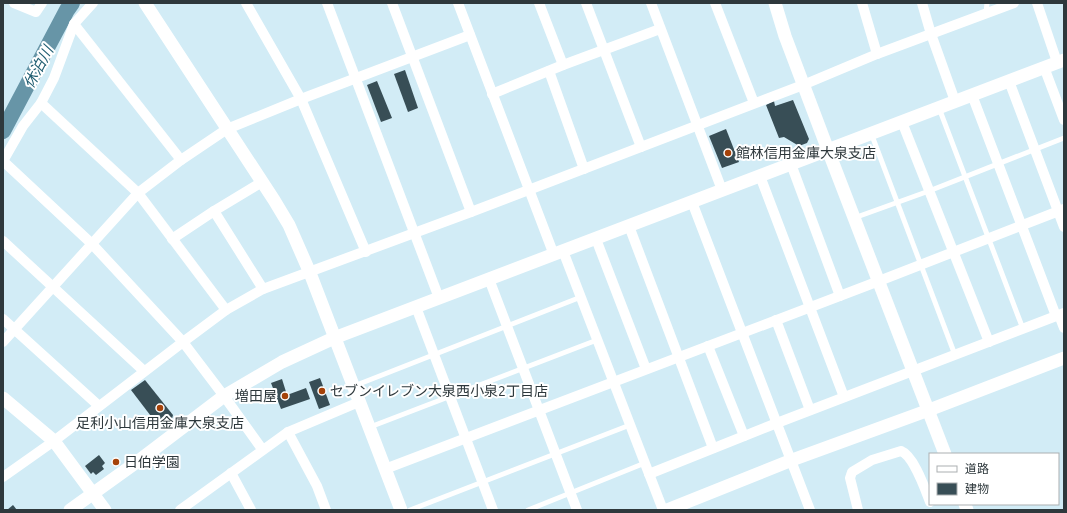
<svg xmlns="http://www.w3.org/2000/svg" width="1067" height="513" font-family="Ubuntu,'Noto Sans JP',sans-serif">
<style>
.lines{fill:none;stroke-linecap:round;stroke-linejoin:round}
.river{stroke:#6795a7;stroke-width:16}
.building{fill:#384e56}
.service{stroke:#fff;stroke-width:5}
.minor{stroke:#fff;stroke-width:10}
.tertiary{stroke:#fff;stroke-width:13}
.poi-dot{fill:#a54209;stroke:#fff;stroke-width:1.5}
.labels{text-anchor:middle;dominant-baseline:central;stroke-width:4;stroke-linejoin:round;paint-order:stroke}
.poi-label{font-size:14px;fill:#2e383c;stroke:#fff;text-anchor:start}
.water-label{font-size:15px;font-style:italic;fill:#215e72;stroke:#fff}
</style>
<rect width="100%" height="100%" fill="#d2ecf6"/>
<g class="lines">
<!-- river -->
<path class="river" d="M3 131 67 10 72 3"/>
</g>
<!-- building -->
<g class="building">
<path d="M405 70 418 108 408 112 394 74Z"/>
<path d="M377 81 392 118 381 122 367 85Z"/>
<path d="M793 100 809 139 807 143 799 146 784 137 779 138 766 105 774 101 775 106Z"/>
<path d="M726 129 739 162 722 168 709 136Z"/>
<path d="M320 378 330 405 319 409 309 382Z"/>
<path d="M282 379 287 395 306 388 310 399 281 409 271 383Z"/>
<path d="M145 380 173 415 172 419 160 428 131 390Z"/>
<path d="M99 455 105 463 102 466 104 469 96 475 93 472 91 474 85 466Z"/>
<path d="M13 505 17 510H7Z"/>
</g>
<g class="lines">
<!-- service -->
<g class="service">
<path d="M986 13 987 3"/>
<path d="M939 108 1023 329"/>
<path d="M871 133 955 355"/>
<path d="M854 218 929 191 1064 138"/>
<path d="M354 386 581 297"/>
<path d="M370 427 597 340"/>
<path d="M410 510 630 425"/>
<path d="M528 510 645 463"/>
</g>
<!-- minor -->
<g class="minor">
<path d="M14 3 36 12 42 3"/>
<path d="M246 3 301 99 366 252"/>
<path d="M327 3 439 298"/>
<path d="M392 3 471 212"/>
<path d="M458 3 554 255"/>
<path d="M539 3 563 65"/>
<path d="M586 3 641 147"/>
<path d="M651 3 722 190"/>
<path d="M715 3 754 103"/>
<path d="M862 3 877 54"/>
<path d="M922 3 931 34 955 101"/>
<path d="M1037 3 1057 62"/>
<path d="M74 24 181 160"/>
<path d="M1044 67 1064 120"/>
<path d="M549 71 584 169"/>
<path d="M1009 81 1064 227"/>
<path d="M492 94 563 65 660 29"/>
<path d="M972 95 1056 316"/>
<path d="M41 103 138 193 226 310"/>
<path d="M902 122 989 342"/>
<path d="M3 161 92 244 183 342 224 396 262 449"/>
<path d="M3 161 23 126 41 103 54 78 74 24 93 3"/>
<path d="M791 164 840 296"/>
<path d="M760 176 844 397"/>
<path d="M692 202 810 510"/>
<path d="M214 211 262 182"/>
<path d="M629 226 713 448"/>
<path d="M172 239 214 211 263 289"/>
<path d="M596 239 646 369"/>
<path d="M3 241 144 371"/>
<path d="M563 251 663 510"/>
<path d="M489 279 577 510"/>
<path d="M416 307 493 510"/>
<path d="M1059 315 1064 328"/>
<path d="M3 319 99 406"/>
<path d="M776 320 810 410"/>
<path d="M3 342 138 193 181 160 227 129 301 99 470 35"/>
<path d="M708 346 744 436"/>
<path d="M288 432 317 486 326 510"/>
<path d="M385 469 879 281 1064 209"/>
<path d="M231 473 251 510"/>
<path d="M649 474 777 423 1064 313"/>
<path d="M3 477 54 441 183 342 226 310 263 289 471 212 803 85 877 54 1014 3"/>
<path d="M180 510 288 432 359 402"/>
<path d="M858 510 850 478 852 472 872 460 901 451C914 456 925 489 930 502"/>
</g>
<!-- tertiary -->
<g class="tertiary">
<path d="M145 3 274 200 289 225 310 273 401 510"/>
<path d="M775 3 785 36 828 150 945 454"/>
<path d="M3 398 54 441 105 510"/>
<path d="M965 504 967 510"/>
<path d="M70 510 141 459 224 396 282 362 334 338 1064 60"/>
<path d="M667 510 792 460 929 410 1064 358"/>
</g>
</g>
<!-- markers -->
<g class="poi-dot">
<circle cx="728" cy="153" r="4"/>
<circle cx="322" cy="391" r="4"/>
<circle cx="285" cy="396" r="4"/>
<circle cx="160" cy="408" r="4"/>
<circle cx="116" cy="462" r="4"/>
</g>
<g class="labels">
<!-- poi labels -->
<g class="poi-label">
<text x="736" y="153">館林信用金庫大泉支店</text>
<text x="330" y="391">セブンイレブン大泉西小泉2丁目店</text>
<text x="277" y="396" text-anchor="end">増田屋</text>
<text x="160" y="423" text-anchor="middle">足利小山信用金庫大泉支店</text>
<text x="124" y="462">日伯学園</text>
</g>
<!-- water labels -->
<g class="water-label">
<text transform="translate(38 67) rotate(-62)">休泊川</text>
</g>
</g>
<!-- border -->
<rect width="1067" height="513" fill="none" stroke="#2e383c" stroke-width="8"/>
<!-- legend -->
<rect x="929" y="453" width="130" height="52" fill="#ffffff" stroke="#abafb1"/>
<rect x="937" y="466" width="20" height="6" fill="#ffffff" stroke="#abafb1"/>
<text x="965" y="473" font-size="12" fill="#2e383c">道路</text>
<rect x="937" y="483" width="20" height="12" fill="#384e56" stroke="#abafb1"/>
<text x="965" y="493" font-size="12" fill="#2e383c">建物</text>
</svg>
